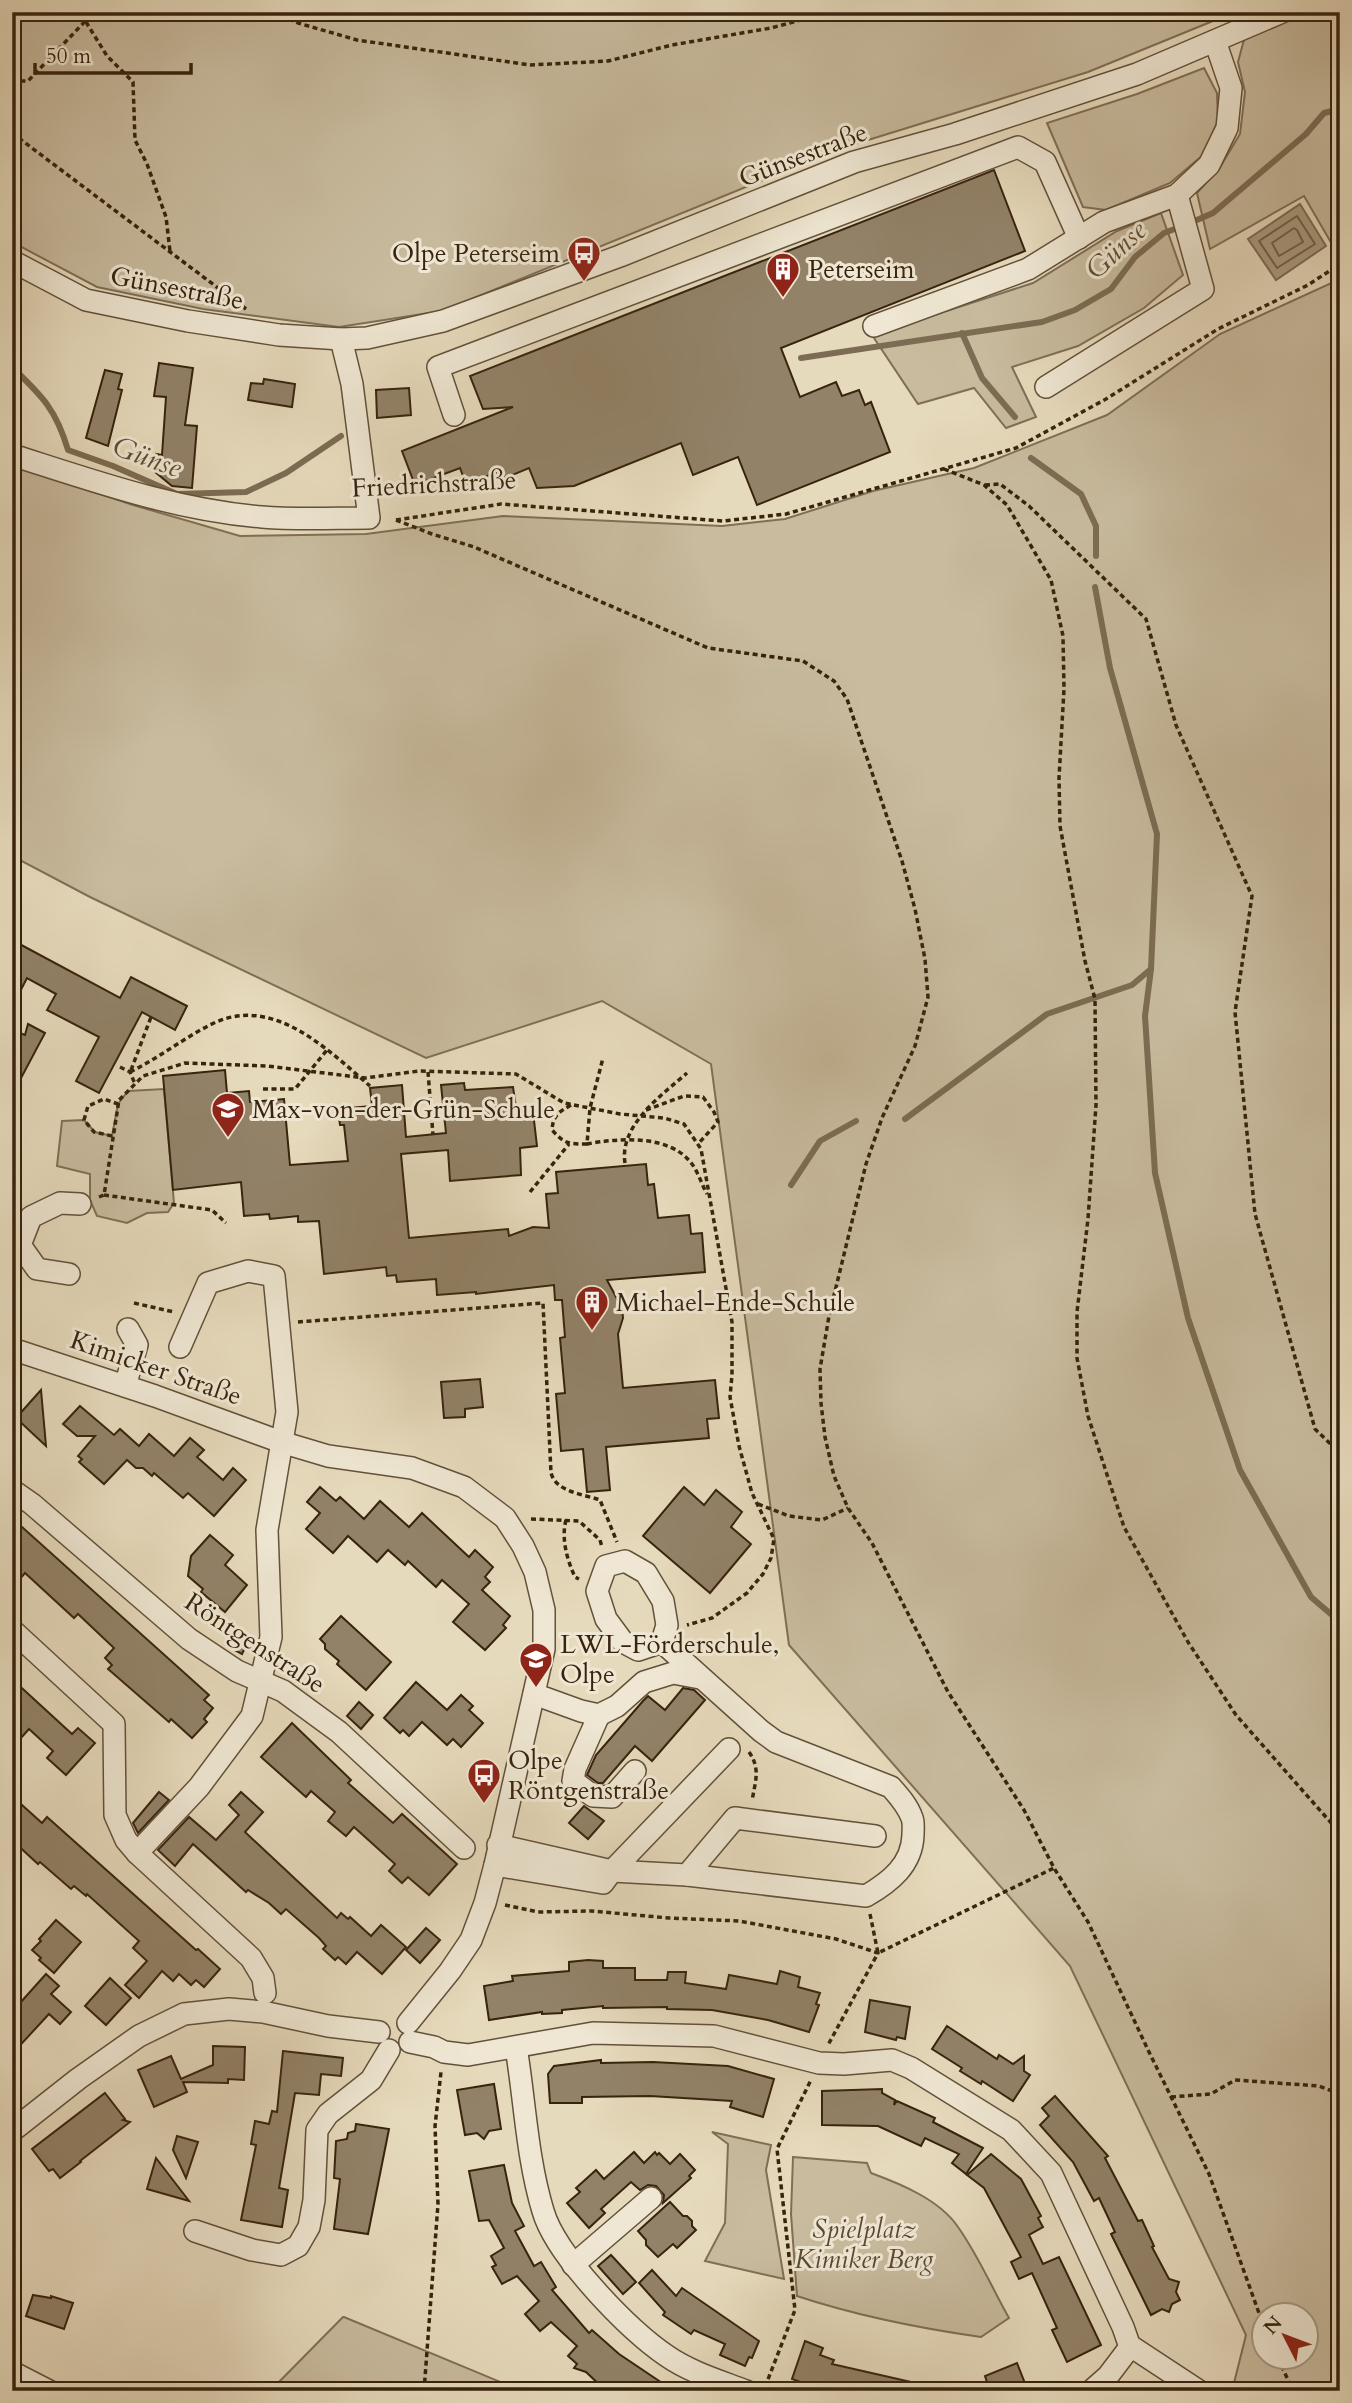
<svg xmlns="http://www.w3.org/2000/svg" width="1352" height="2403" font-family="Cardo,serif">
<style>
.green{fill:#c8bb9e;stroke:#806f56;stroke-width:2;fill-rule:evenodd}
.water{fill:#aa9c81;stroke:#7c6c53;stroke-width:2}
.lines{fill:none;stroke-linecap:round;stroke-linejoin:round}
.shore{stroke:#706048;stroke-width:2}
.stream{stroke:#7c6c53;stroke-width:6}
.building{fill:#928268;stroke:#37230e;stroke-width:2}
.minor-casing{stroke:#63513a;stroke-width:24}
.path{stroke:#37230e;stroke-width:3.5;stroke-dasharray:5 3.5;stroke-linecap:butt}
.minor{stroke:#efe7d3;stroke-width:21}
.labels{text-anchor:middle;dominant-baseline:central;stroke-width:6;stroke-linejoin:round;paint-order:stroke}
.street-label{font-size:26px;fill:#37230e;stroke:#efe7d3}
.poi-label{font-size:26px;fill:#37230e;stroke:#efe7d3;text-anchor:start}
.park-label{font-size:26px;font-style:italic;fill:#5b4932;stroke:#efe7d3}
.water-label{font-size:28px;font-style:italic;fill:#5f4d36;stroke:#efe7d3}
</style>
<rect width="100%" height="100%" fill="#e6dabc"/>
<filter id="stains"><feTurbulence type="fractalNoise" baseFrequency=".00286" numOctaves="4"/><feColorMatrix values="0 0 0 0 .2 0 0 0 0 .09 0 0 0 0 .02 0 0 0 .5 -.17"/></filter>
<radialGradient id="worn" r=".72"><stop offset=".6" stop-color="#630" stop-opacity="0"/><stop offset="1" stop-color="#630" stop-opacity=".3"/></radialGradient>
<!-- green -->
<g class="green">
<path d="M12 12H1235L1088 72 839 149 442 311 339 327 203 309 97 287 12 242Z"/>
<path d="M1298 12H1340V258L1304 196 1210 249 1197 193 1219 169 1240 134 1245 92 1238 62 1245 36Z"/>
<path d="M1204 68 1217 93 1218 121 1203 155 1170 183 1106 210 1083 207 1047 123 1137 94Z"/>
<path d="M1161 213 1183 275 1144 308 1078 346 1012 367 1036 417 1006 428 974 388 918 404 872 335 1033 283 1117 231Z"/>
<path d="M1340 279V2391H1232L1246 2335 1070 1966 789 1645 711 1064 602 1001 426 1058 90 897 12 856V464L133 505 240 536 366 534 503 516 722 526 785 519 873 491 974 468 1107 415 1220 334ZM1264 2316H1306V2358H1264Z"/>
<path d="M164 1089 174 1203 168 1212 147 1213 127 1223 97 1216 90 1200V1174L57 1166 62 1121 84 1120 95 1132 112 1136 118 1104 128 1091Z"/>
<path d="M712 2132 771 2145 766 2170 784 2279 705 2261 725 2223 728 2144Z"/>
<path d="M793 2157 867 2163 871 2173C901 2184 940 2200 958 2227 978 2255 992 2288 1009 2318L981 2337C918 2328 857 2316 797 2296L791 2214Z"/>
<path d="M343 2317H344L522 2391H270Z"/>
</g>
<!-- water -->
<path class="water" d="M1300 204 1326 246 1276 280 1248 239Z"/>
<g class="lines">
<!-- shore -->
<g class="shore">
<path d="M1297 216 1315 244 1277 268 1259 241Z"/>
<path d="M1294 228 1297 230 1303 242 1279 256 1272 243Z"/>
</g>
<!-- stream -->
<g class="stream">
<path d="M1190 223 1213 213 1306 134 1324 113 1340 109"/>
<path d="M962 333 982 378 1015 417"/>
<path d="M801 358 1042 322 1075 310 1111 289 1135 257 1164 233 1180 227"/>
<path d="M12 367C42 396 56 409 68 450L113 466 177 494 246 492 286 473 341 436"/>
<path d="M1031 458 1081 494 1096 526V556"/>
<path d="M1095 587 1110 668 1157 834 1151 969 1145 1016 1155 1173 1188 1318 1240 1470 1311 1597 1340 1622"/>
<path d="M905 1119 1047 1014 1132 985 1151 969"/>
<path d="M791 1185 820 1141 856 1121"/>
</g>
</g>
<!-- building -->
<g class="building">
<path d="M994 170 1025 251 781 348 800 397 836 382 842 396 859 390 865 405 871 402 890 452 757 505 738 457 693 475 681 443 574 486 537 488 529 468 505 478 503 470 466 484 460 468 415 485 402 451 513 407 483 409 470 376Z"/>
<path d="M159 363 193 368 185 425 197 426 192 488 172 486 154 471 156 454 162 455 166 397 154 396Z"/>
<path d="M105 370 122 374 118 389 122 390 108 446 86 438Z"/>
<path d="M264 379 295 384 292 407 248 400 251 383 263 384Z"/>
<path d="M409 388 411 415 377 418 376 390Z"/>
<path d="M12 940 120 998 131 977 187 1006 175 1030 142 1012 99 1093 76 1081 99 1037 47 1010 56 994 27 978 12 1007Z"/>
<path d="M28 1024 45 1033 12 1095V1030L25 1035Z"/>
<path d="M225 1070 227 1093 249 1091 250 1102 284 1099 290 1165 348 1161 344 1125H340L338 1109 372 1106 370 1088 402 1085 406 1137 446 1133 441 1085 464 1083 465 1090 513 1087 517 1114 533 1112 537 1146 520 1148 521 1175 450 1181 448 1150 401 1154 409 1238 508 1229 509 1236 533 1227 549 1228 546 1194 558 1193 556 1172 646 1164 648 1185 654 1184 658 1218 689 1215 691 1234 702 1233 705 1272 607 1280 622 1308 623 1318 618 1334 623 1388 715 1380 719 1418 707 1419 709 1438 606 1447 610 1490 587 1492 583 1449 561 1451 556 1394 565 1393 560 1338 565 1337 562 1300H555L554 1285 476 1294V1292L437 1295 436 1279 397 1282 396 1275 387 1276 386 1267 324 1274 319 1221 298 1222V1216L270 1219 269 1214 244 1216 241 1182 173 1190 163 1076Z"/>
<path d="M480 1379 483 1407 465 1409V1417L444 1418 441 1382Z"/>
<path d="M41 1390 46 1446 16 1418Z"/>
<path d="M80 1406 114 1435 120 1429 139 1446 149 1434 174 1456 190 1438 204 1450 197 1457 223 1480 233 1468 246 1480 214 1516 188 1493 183 1498 154 1473 152 1476 143 1468H136L127 1460 104 1484 79 1462 82 1459 78 1456 95 1436H77L63 1424Z"/>
<path d="M320 1487 336 1501 340 1497 364 1519 380 1501 409 1527 422 1513 469 1557 475 1550 493 1567 485 1577 490 1582 482 1590 510 1616 503 1625 506 1628 485 1650 453 1622 469 1604 442 1580 436 1587 408 1561 405 1565 388 1550 377 1562 348 1536 333 1553 306 1529 320 1513 307 1502Z"/>
<path d="M684 1487 704 1505 716 1490 742 1512 731 1527 751 1544 710 1593 643 1536Z"/>
<path d="M12 1518 209 1695 204 1700 213 1708 204 1719 207 1722 192 1738 171 1719 169 1722 108 1669 112 1665 105 1658 114 1648 78 1614 74 1618 25 1573 12 1588Z"/>
<path d="M210 1535 233 1555 225 1565 247 1585 225 1612 201 1592 203 1589 188 1576 191 1556Z"/>
<path d="M341 1616 391 1662 366 1690 337 1664 339 1661 325 1649V1644L320 1639Z"/>
<path d="M234 1629 250 1637 242 1654 226 1645Z"/>
<path d="M12 1679 72 1734 78 1728 95 1743 66 1775 47 1758 53 1751 29 1729 20 1739 12 1731Z"/>
<path d="M416 1682 447 1710 461 1695 473 1706 469 1710 483 1723 461 1747 453 1739 447 1745 422 1722 409 1736 403 1730 400 1733 384 1718Z"/>
<path d="M683 1688 694 1690 705 1700 652 1761 635 1746 603 1783H598L587 1775 596 1755 643 1701 648 1696 665 1710Z"/>
<path d="M359 1702 373 1715 361 1729 347 1716Z"/>
<path d="M292 1723 351 1780 348 1783 393 1823 402 1814 457 1864 429 1895 408 1877 402 1883 389 1871 395 1864 354 1827 346 1836 328 1821 335 1812 311 1791 306 1797 261 1757Z"/>
<path d="M159 1792 169 1800 138 1833 133 1823Z"/>
<path d="M241 1792 263 1812 245 1832 337 1918 341 1913 348 1919 350 1917 371 1936 381 1925 406 1947 382 1974 357 1952 346 1964 338 1957 335 1960 323 1949 326 1946 319 1938 286 1909 281 1914 269 1903 248 1890 246 1892 193 1844 175 1866 158 1850 189 1817 216 1840 239 1815 229 1805Z"/>
<path d="M12 1796 42 1823 47 1817 196 1950 198 1949 220 1969 204 1987 196 1980 191 1985 179 1974 173 1981 162 1971 139 1998 125 1985 147 1961 133 1948 139 1941 87 1894 86 1896 74 1886 71 1889 40 1862 38 1864 12 1840Z"/>
<path d="M584 1806 604 1821 588 1839 569 1823Z"/>
<path d="M56 1920 81 1942 54 1973 39 1960 41 1958 32 1950 41 1941 39 1939Z"/>
<path d="M426 1928 440 1940 420 1963 406 1950Z"/>
<path d="M588 1960 603 1961V1968H635V1980H667L668 1972H686L685 1983 726 1989 729 1975 777 1984 780 1971 800 1977 798 1987 820 1993 816 2004 819 2005 809 2032 768 2020 712 2010 667 2009V2007L603 2008V2006L562 2010V2013L542 2014V2012L489 2020 484 1986 513 1981 512 1976 569 1971V1962Z"/>
<path d="M46 1974 59 1986 51 1994 71 2012 60 2024 49 2014 12 2054V2012Z"/>
<path d="M110 1978 131 1998 106 2025 85 2006Z"/>
<path d="M870 2000 910 2007 905 2039 897 2037 896 2040 865 2032Z"/>
<path d="M947 2026 997 2059 999 2055 1013 2064 1024 2056V2071L1030 2075 1013 2101 982 2081 981 2084 960 2071 962 2068 932 2049Z"/>
<path d="M213 2046 245 2047 244 2080 228 2079V2083L183 2082 187 2092 154 2107 138 2070 171 2056 181 2079 213 2065Z"/>
<path d="M283 2051 343 2058 341 2076 321 2074 319 2095 295 2093 279 2188 288 2190 282 2227 241 2220 256 2145 251 2144 255 2121 269 2124 272 2111 277 2112Z"/>
<path d="M601 2060V2063L653 2062 728 2066 774 2079 763 2117 730 2107 732 2101 650 2096 582 2097V2103H550L548 2074 554 2066Z"/>
<path d="M494 2084 501 2129 489 2131 484 2139 477 2133 465 2135 457 2090Z"/>
<path d="M882 2089V2093L895 2100 894 2105 897 2101 935 2118 933 2122 983 2148 966 2174 952 2163 959 2154 925 2138 921 2146 878 2126 822 2125V2091Z"/>
<path d="M105 2093 125 2119 123 2120 130 2122 80 2161 81 2162 60 2178 53 2169 49 2171 32 2149Z"/>
<path d="M1055 2096 1108 2156 1105 2158 1138 2221 1142 2220 1154 2246 1152 2247 1169 2279 1179 2282 1176 2292 1180 2300 1172 2304 1169 2312 1162 2309 1151 2315 1116 2244 1111 2234 1115 2232 1099 2198 1094 2201 1073 2162 1040 2125 1049 2116 1042 2108Z"/>
<path d="M356 2124 389 2129 368 2234 334 2229 340 2179 334 2178 336 2141 347 2139 348 2133 355 2131Z"/>
<path d="M177 2136 198 2142 186 2178 173 2150Z"/>
<path d="M634 2152 644 2163 655 2152 657 2155 659 2153 670 2164 680 2154 695 2170 689 2176 691 2178 663 2203 664 2195 656 2186 648 2185 640 2190 631 2182 601 2209 605 2213 589 2228 567 2203 580 2192 576 2188 596 2170 604 2179Z"/>
<path d="M991 2154 1021 2179 1041 2216 1038 2218 1043 2227 1029 2235 1043 2264 1059 2257 1101 2345 1067 2362 1052 2330 1057 2328 1032 2273 1019 2279 1011 2262 1021 2257 984 2188 967 2175Z"/>
<path d="M156 2158 189 2201 147 2189Z"/>
<path d="M504 2165 512 2203 524 2226 515 2231 534 2266 541 2262 556 2287 552 2290 589 2333 592 2330 619 2354 674 2391H606L586 2372 574 2368 577 2364 568 2356 577 2346 551 2322 540 2331 525 2314 539 2301 517 2276 502 2284 492 2267 496 2265 491 2256 504 2248 489 2220 479 2221 469 2171Z"/>
<path d="M670 2202 683 2216H687L692 2221V2226L696 2230 677 2248 673 2244 658 2257 646 2245V2240L638 2231Z"/>
<path d="M611 2255 636 2282 623 2294 598 2266Z"/>
<path d="M652 2270 676 2296 682 2288 759 2341 752 2358 749 2357 745 2366 720 2355 725 2344 694 2330 691 2334 663 2315 665 2312 639 2283Z"/>
<path d="M33 2295 51 2298V2296L73 2303 64 2329 26 2316Z"/>
<path d="M805 2341 823 2348 820 2355 834 2360 832 2364 920 2384 919 2391H825L792 2379Z"/>
<path d="M1017 2363 1028 2391H990L985 2376Z"/>
</g>
<g class="lines">
<defs>
<g id="minor">
<path d="M12 261 86 300 188 321 279 335 341 339 367 338 443 321 620 256 854 162 955 134 1137 74 1282 12"/>
<path d="M874 326 1028 269 1104 222 1177 195 1209 165 1227 128 1231 88 1215 41"/>
<path d="M1046 387 1203 289 1177 195"/>
<path d="M454 415 438 367 1018 147 1045 162 1079 238"/>
<path d="M12 455C94 481 175 510 262 517 297 520 334 518 369 518L352 384 341 339"/>
<path d="M69 1274 37 1269 20 1245 31 1217 60 1203 80 1204"/>
<path d="M12 1349 155 1396 281 1442 328 1456 412 1468 464 1487 505 1518 523 1546 535 1572 544 1610V1649L495 1865 485 1903 471 1940 450 1971 408 2023"/>
<path d="M125 1386 137 1345 128 1329"/>
<path d="M12 1490 32 1504 189 1639 237 1671 283 1691 339 1732 464 1848"/>
<path d="M625 1561 646 1573 663 1601 667 1625 662 1642 638 1650 623 1642 606 1619 597 1591 606 1566Z"/>
<path d="M12 1630 114 1724 115 1815 126 1840 137 1853 251 1958 263 1978 265 1993"/>
<path d="M662 1642 761 1731 776 1742 891 1787C899 1796 908 1806 912 1818 914 1823 913 1829 913 1835 912 1865 890 1882 866 1896L687 1875"/>
<path d="M534 1694 581 1711 599 1715 617 1706 644 1682 673 1673 700 1678"/>
<path d="M599 1715 575 1769 573 1781 593 1796 612 1797 635 1771"/>
<path d="M729 1749 612 1871 687 1875 735 1818 875 1836"/>
<path d="M137 1853 199 1787 252 1716 271 1637 267 1530 287 1412 274 1276 248 1271 208 1283 180 1347"/>
<path d="M495 1865 603 1883 612 1871 498 1845"/>
<path d="M410 2042 434 2047 444 2052 468 2055 593 2033 714 2036 819 2063 844 2064 892 2060 911 2068 1011 2130 1051 2173 1123 2327 1130 2347 1108 2376 1091 2391"/>
<path d="M516 2047C525 2102 527 2158 543 2211 556 2256 629 2330 667 2356 690 2372 720 2381 746 2391"/>
<path d="M12 2131 78 2079 139 2036 184 2014 229 2009 263 2012 328 2026 379 2032"/>
<path d="M195 2231 252 2250 281 2255 298 2246 309 2227 314 2200 317 2130 328 2114 371 2080 389 2050"/>
<path d="M573 2265 651 2198"/>
<path d="M1130 2347 1129 2345 1199 2391"/>
<path d="M12 2372 49 2391"/>
</g>
</defs>
<!-- minor casing -->
<use href="#minor" class="minor-casing"/>
<!-- path -->
<g class="path">
<path d="M273 12 298 23 357 40 530 65 608 61 672 45 771 28 830 12"/>
<path d="M86 22 107 56 133 82 135 140 147 164 166 217 170 251"/>
<path d="M12 81H28L94 12"/>
<path d="M12 133 246 309"/>
<path d="M944 469 984 485 1007 505 1051 580 1063 636 1064 689 1059 778 1060 826 1085 961 1095 999 1096 1105 1088 1219 1077 1312V1358L1088 1416 1124 1527 1188 1642 1236 1715 1340 1833"/>
<path d="M985 485 1000 484 1029 506 1146 619 1176 725 1252 896 1235 1012 1255 1214 1315 1429 1340 1453"/>
<path d="M396 520 432 534 474 547 708 648 803 661 834 681 847 699 902 861 915 909 925 959 928 997 915 1046 882 1118 866 1164 829 1316 820 1369 821 1403 825 1437 834 1476 848 1508 872 1543 948 1692 1024 1810 1054 1868 1088 1922 1149 2052 1209 2174 1264 2327"/>
<path d="M396 520 501 504 723 521 786 514 1016 448 1106 399 1218 329 1308 285 1340 264"/>
<path d="M120 1067 130 1072 135 1084"/>
<path d="M131 1070 151 1017"/>
<path d="M130 1072C159 1058 185 1037 214 1023 274 995 328 1050 370 1086"/>
<path d="M428 1072 433 1135"/>
<path d="M263 1089H295L327 1050"/>
<path d="M571 1105C559 1112 553 1115 552 1130 565 1144 568 1144 587 1144L590 1108 603 1058"/>
<path d="M646 1110 684 1096 703 1097 714 1112 718 1122 698 1144"/>
<path d="M112 1136 94 1132 84 1120 88 1106 104 1099 118 1104"/>
<path d="M587 1144C619 1138 670 1134 692 1164 698 1172 702 1185 707 1194"/>
<path d="M625 1163C619 1125 662 1095 687 1073"/>
<path d="M530 1192 569 1144"/>
<path d="M104 1195 212 1210 226 1223"/>
<path d="M99 1197 104 1195 119 1100 143 1076 185 1063 267 1066 365 1078 419 1071 516 1074 564 1103 620 1114 664 1118 684 1124 701 1149 732 1322V1375L730 1397 739 1446 752 1493 774 1539 771 1558 763 1574 747 1593 712 1618 687 1625"/>
<path d="M134 1303 174 1312"/>
<path d="M298 1322 543 1303 551 1473C556 1492 583 1494 600 1500L617 1542"/>
<path d="M758 1504 789 1516 822 1520 848 1508"/>
<path d="M531 1519 579 1521 600 1540 602 1547"/>
<path d="M566 1520C561 1538 567 1560 575 1577L579 1579"/>
<path d="M749 1752C761 1769 755 1782 752 1801"/>
<path d="M505 1905 538 1912 591 1911 669 1918 739 1921 836 1939 878 1953 828 2045"/>
<path d="M870 1914 878 1953 1054 1868"/>
<path d="M1171 2097 1211 2094 1235 2080 1319 2086 1340 2094"/>
<path d="M1278 2358 1293 2391"/>
<path d="M765 2387 795 2310 777 2149 811 2080"/>
<path d="M424 2391 438 2204 435 2126 441 2072"/>
</g>
<!-- minor -->
<use href="#minor" class="minor"/>
</g>
<!-- icons -->
<defs>
<symbol id="bus-pin" viewBox="-11 -11 22 30"><path d="M0 17L-7.5 6A9.5 9.5 0 1 1 7.5 6Z" fill="#8f2418" stroke="#efe7d3"/><path d="M-5-6H5V4H4V6H2V4H-2V6H-4V4H-5ZM-3.5-4V0h7V-4ZM-3.5 1.2v1.5H-2V1.2ZM2 1.2v1.5H3.5V1.2Z" fill="#fff"/></symbol>
<symbol id="building-pin" viewBox="-11 -11 22 30"><path d="M0 17L-7.5 6A9.5 9.5 0 1 1 7.5 6Z" fill="#8f2418" stroke="#efe7d3"/><path d="M-4-6H4V6H1V3H-1V6H-4ZM-2.5-4.3h1.7v1.8h-1.7ZM.8-4.3h1.7v1.8H.8ZM-2.5-1h1.7V.8h-1.7ZM.8-1h1.7V.8H.8Z" fill="#fff"/></symbol>
<symbol id="school-pin" viewBox="-11 -11 22 30"><path d="M0 17L-7.5 6A9.5 9.5 0 1 1 7.5 6Z" fill="#8f2418" stroke="#efe7d3"/><path d="M0-5L7-2L0 1L-7-2ZM-4 1L0 2.5L4 1V4Q0 6-4 4Z" fill="#fff"/></symbol>
</defs>
<g fill-rule="evenodd">
<use href="#bus-pin" x="565" y="234" width="38" height="52"/>
<use href="#building-pin" x="764" y="250" width="38" height="52"/>
<use href="#school-pin" x="209" y="1090" width="38" height="52"/>
<use href="#building-pin" x="573" y="1283" width="38" height="52"/>
<use href="#school-pin" x="517" y="1640" width="38" height="52"/>
<use href="#bus-pin" x="465" y="1756" width="38" height="52"/>
</g>
<g class="labels">
<!-- street labels -->
<g class="street-label">
<text transform="translate(803 155) rotate(-21)">Günsestraße</text>
<text transform="translate(177 288) rotate(11)">Günsestraße</text>
<text transform="translate(434 484) rotate(-3)">Friedrichstraße</text>
<text transform="translate(156 1368) rotate(19)">Kimicker Straße</text>
<text transform="translate(255 1643) rotate(33)">Röntgenstraße</text>
</g>
<!-- poi labels -->
<g class="poi-label">
<text x="560" y="253" text-anchor="end">Olpe Peterseim</text>
<text x="808" y="269">Peterseim</text>
<text x="252" y="1109">Max-von-der-Grün-Schule</text>
<text x="616" y="1302">Michael-Ende-Schule</text>
<text x="560" y="1644">LWL-Förderschule,<tspan x="560" dy="30">Olpe</tspan></text>
<text x="508" y="1760">Olpe<tspan x="508" dy="30">Röntgenstraße</tspan></text>
</g>
<!-- park labels -->
<g class="park-label">
<text x="864" y="2229">Spielplatz<tspan x="864" dy="30">Kimiker Berg</tspan></text>
</g>
<!-- water labels -->
<g class="water-label">
<text transform="translate(1116 250) rotate(-43)">Günse</text>
<text transform="translate(147 457) rotate(20)">Günse</text>
</g>
</g>
<!-- margin -->
<rect width="1352" height="2403" fill="none" stroke="#e6dabc" stroke-width="42"/>
<rect x="14" y="14" width="1324" height="2375" fill="none" stroke="#37230e" stroke-width="3.5"/>
<rect x="21" y="21" width="1310" height="2361" fill="none" stroke="#37230e" stroke-width="2"/>
<!-- north arrow -->
<g transform="translate(1285 2336) rotate(312)"><circle r="33" fill="#efe7d3" stroke="#a59984" stroke-width="2"/>
<path d="M0-5L12 26L0 18L-12 26Z" fill="#8f2418"/>
<text y="-10" font-size="19" font-weight="bold" text-anchor="middle" fill="#37230e">N</text>
</g>
<!-- scale -->
<path d="M35 63v10h156v-10" fill="none" stroke="#37230e" stroke-width="3.5"/>
<text x="46" y="63" font-size="21" fill="#37230e" stroke="#efe7d3" stroke-width="5" paint-order="stroke">50 m</text>
<rect width="100%" height="100%" filter="url(#stains)"/>
<rect width="100%" height="100%" fill="url(#worn)"/>
</svg>
